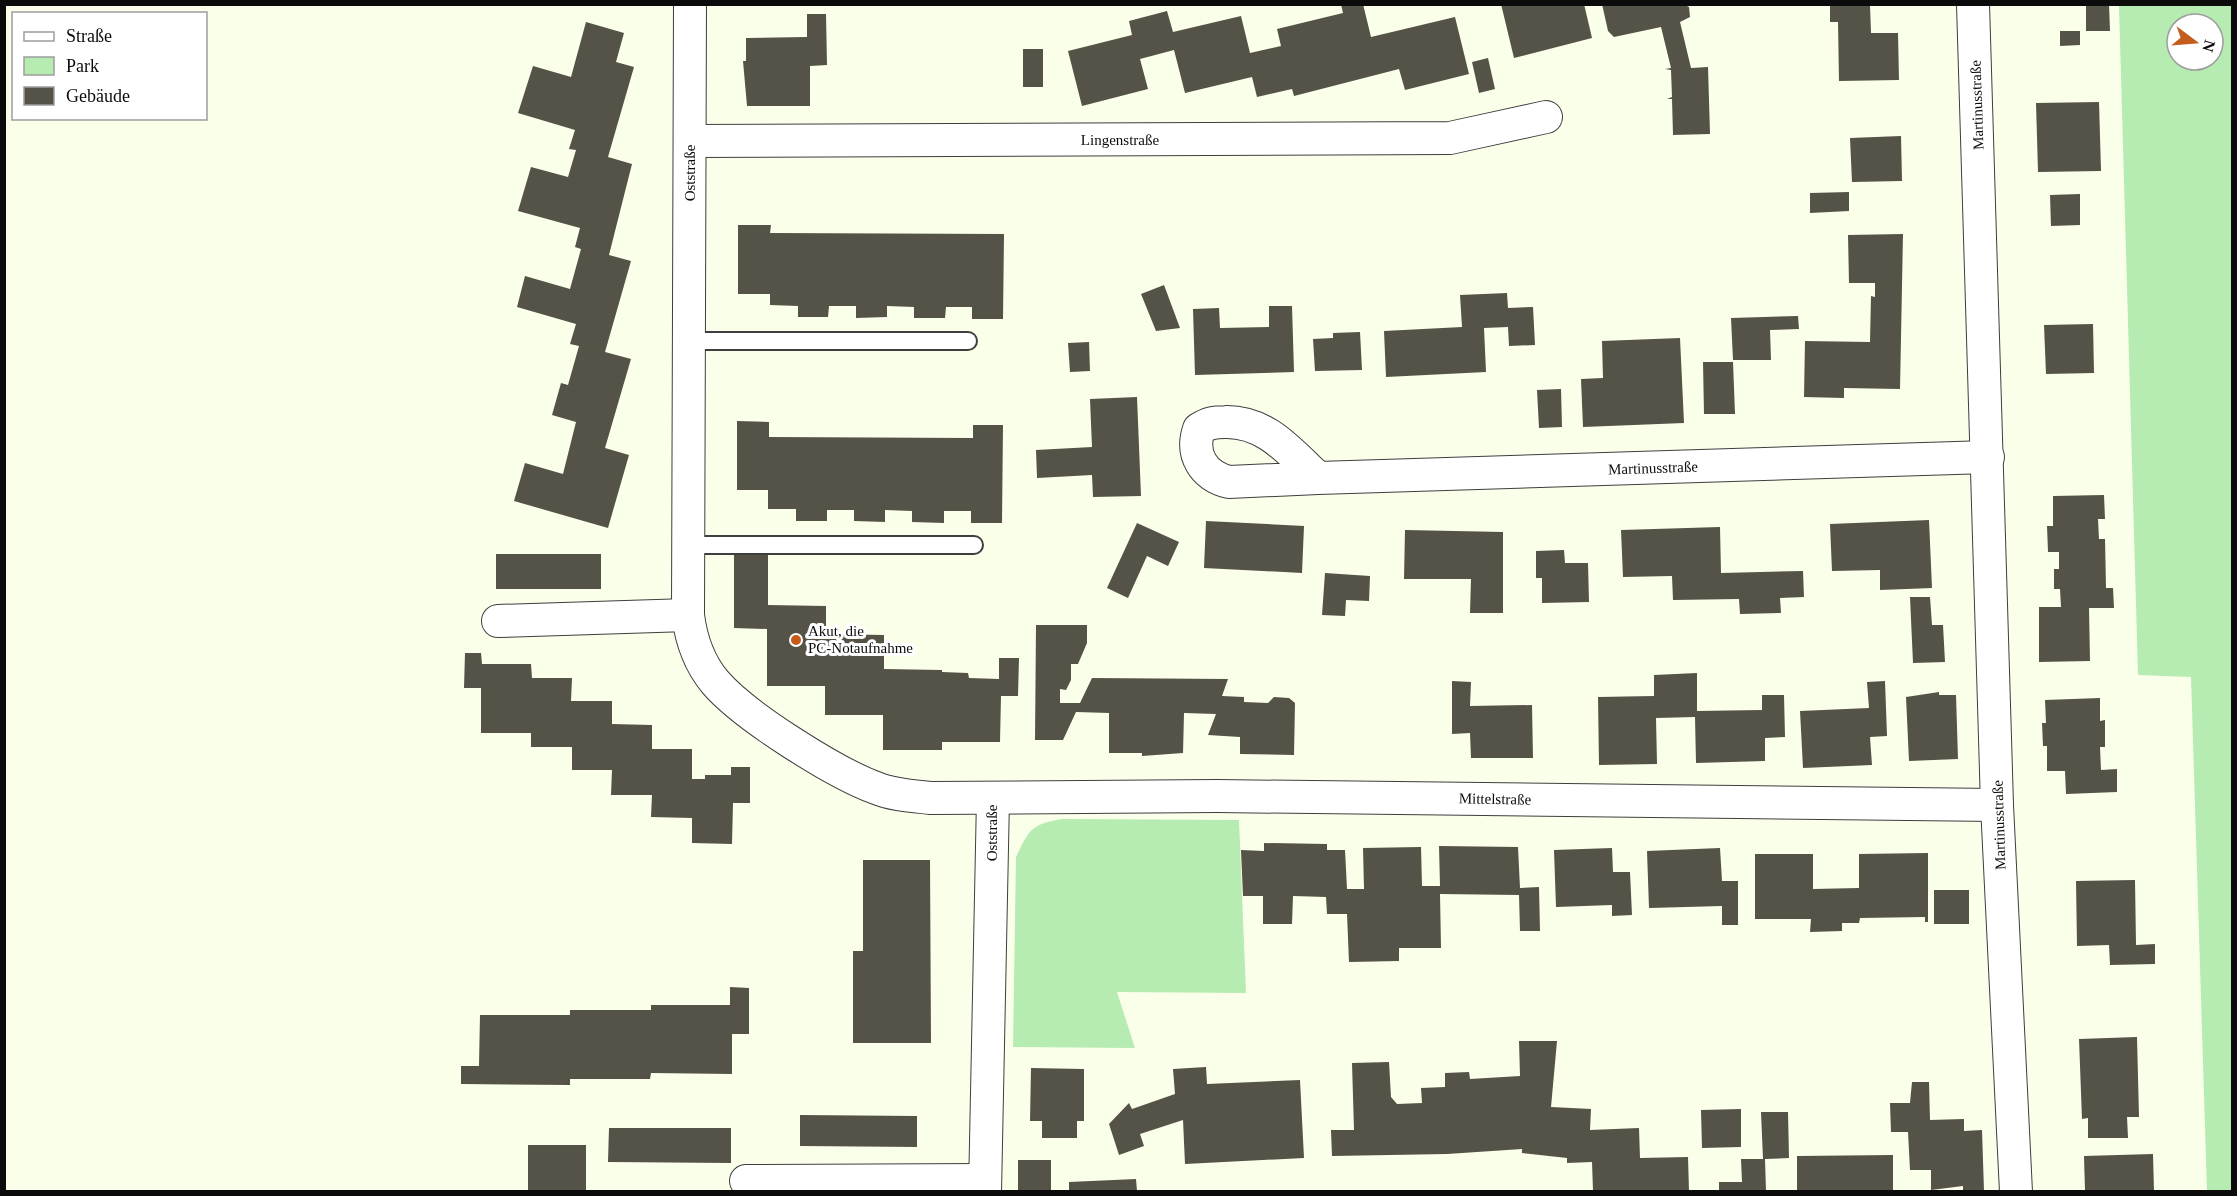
<svg xmlns="http://www.w3.org/2000/svg" width="2237" height="1196" font-family="Georgia,serif">
<style>
.green{fill:#b6ecb1;fill-rule:evenodd}
.building{fill:#555247}
.lines{fill:none;stroke-linecap:round;stroke-linejoin:round}
.lane-casing{stroke:#3e3e3e;stroke-width:20}
.street-casing{stroke:#3e3e3e;stroke-width:34}
.lane{stroke:#fff;stroke-width:16}
.street{stroke:#fff;stroke-width:32}
.poi-dot{fill:#c45c1b;stroke:#fff;stroke-width:2}
.labels{text-anchor:middle;dominant-baseline:central;stroke-width:6;stroke-linejoin:round;paint-order:stroke}
.street-label{font-size:15px;fill:#0b0b0b;stroke:#fff}
.poi-label{font-size:15px;fill:#0b0b0b;stroke:#fff;text-anchor:start}
</style>
<rect width="100%" height="100%" fill="#faffea"/>
<!-- green -->
<g class="green">
<path d="M2119 5H2232V1191H2207L2191 677 2138 675ZM2177 24H2213V60H2177Z"/>
<path d="M1062 819 1239 820 1246 993 1117 992 1135 1048 1013 1047 1016 857C1030 829 1030 825 1062 819Z"/>
</g>
<!-- building -->
<g class="building">
<path d="M1341 4H1363L1371 37 1455 17 1469 74 1405 90 1399 69 1294 96 1292 89 1257 97 1252 77 1185 93 1174 50 1140 59 1148 89 1082 106 1068 51 1132 35 1129 21 1167 11 1173 32 1241 16 1250 53 1281 46 1277 29 1343 13Z"/>
<path d="M1501 4H1584L1592 38 1514 58Z"/>
<path d="M1602 4H1683L1689 7 1690 17 1680 22 1691 68 1708 67 1710 134 1673 135 1672 99H1667L1672 97 1671 70 1665 69 1671 68 1661 27 1614 37 1608 31Z"/>
<path d="M2086 4H2109L2110 31H2086Z"/>
<path d="M1830 5H1870L1871 33H1898L1899 80 1839 81 1838 22H1830Z"/>
<path d="M807 14H826L827 65 810 66V106H747L743 61H746V38L807 37Z"/>
<path d="M586 22 624 33 616 62 634 67 608 157 632 164 609 255 631 261 605 352 631 359 605 448 629 455 608 528 514 501 525 463 563 474 576 422 552 415 561 383 568 385 579 346 570 344 576 324 517 307 525 276 570 289 581 249 575 247 580 228 518 211 531 167 568 177 576 150 569 149 575 130 518 113 533 66 571 77Z"/>
<path d="M2060 31H2080V45L2060 46Z"/>
<rect x="1023" y="49" width="20" height="38"/>
<path d="M1488 58 1495 89 1479 93 1472 62Z"/>
<path d="M2099 102 2101 171 2038 172 2036 103Z"/>
<path d="M1901 136 1902 181 1852 182 1850 138Z"/>
<path d="M1849 192V211L1810 213V193Z"/>
<path d="M2080 194V225L2051 226 2050 195Z"/>
<path d="M738 225H771L770 233 1004 234 1003 319H972V307H946L945 318H914V307L887 306V317L856 318V306H829L828 317H798V306L770 305V294H738Z"/>
<path d="M1903 234 1900 389 1844 388V398L1804 397 1805 341 1870 342 1871 296 1875 297V283H1849L1848 235Z"/>
<path d="M1164 285 1180 328 1156 331 1141 294Z"/>
<path d="M1507 293 1508 308 1533 307 1535 345 1509 346 1508 327 1484 328 1486 372 1386 377 1384 331 1462 327 1460 295Z"/>
<path d="M1269 306H1292L1294 372 1195 375 1193 309 1219 308 1220 328 1269 327Z"/>
<path d="M1798 316 1799 329 1770 330 1771 360H1733L1731 318Z"/>
<path d="M2093 324 2094 373 2046 374 2044 325Z"/>
<path d="M1360 332 1362 370 1315 371 1313 339 1333 338V333Z"/>
<path d="M1680 338 1684 423 1583 427 1581 379 1603 378 1602 341Z"/>
<path d="M1089 342 1090 371 1070 372 1068 343Z"/>
<path d="M1703 362H1733L1735 414H1704Z"/>
<path d="M1561 389 1562 427 1539 428 1537 390Z"/>
<path d="M1137 397 1141 496 1093 497 1092 475 1037 478 1036 450 1092 447 1090 399Z"/>
<path d="M737 421 769 422V437L973 438V425H1003L1002 523H971V511H944V523L912 522V511L885 510V522L854 521V510H827V521H796V509H768V490H737Z"/>
<path d="M2104 495 2105 519H2098L2099 539H2105L2106 588H2113L2114 608H2089L2090 661 2039 662V607H2061L2060 589H2054V569H2059V552H2048L2047 526H2053V496Z"/>
<path d="M1929 520 1932 588 1880 590V570L1832 571 1830 524Z"/>
<path d="M1206 521 1304 526 1302 573 1204 568Z"/>
<path d="M1137 523 1179 542 1168 566 1147 556 1128 598 1107 588Z"/>
<path d="M1720 527 1721 573 1803 571 1804 597 1780 598 1781 613 1740 614 1739 599 1673 600 1672 576 1623 577 1621 530Z"/>
<path d="M1405 530 1503 532V613H1470L1471 579H1404Z"/>
<path d="M1564 550 1565 563H1588L1589 602 1542 603V578H1536V551Z"/>
<path d="M734 552 768 553V605L826 606V634L884 635V669L942 670V672L968 673 969 678 999 679V658H1019L1018 696H1001L1000 742H942V750H883V715H825V686H767V629L734 628Z"/>
<rect x="496" y="554" width="105" height="35"/>
<path d="M1325 573 1370 576 1369 601 1346 600 1345 616 1322 615Z"/>
<path d="M1910 597H1930L1932 625H1943L1945 662 1913 663Z"/>
<path d="M1036 625H1087V643L1078 664H1071V680L1066 690 1060 689V703H1080L1092 678 1228 679 1222 696 1244 697V702L1268 703 1274 697 1289 698 1295 703 1294 755 1240 754V737L1208 735 1216 714 1184 713 1183 753 1142 756V753H1109V713L1076 712 1063 740H1035Z"/>
<path d="M465 653H481L482 664H531L532 678H572L571 701H612V724L652 725V749H692V779H705V775H731V767H750V803H733L732 844 692 843V818L651 817 652 795H611L612 770H572V747H531V733H481V688H464Z"/>
<path d="M1697 673V711L1762 710V695H1784L1785 737 1765 738V761L1696 763 1695 717 1656 718 1657 764 1599 765 1598 697 1654 696V675Z"/>
<path d="M1452 681 1471 682 1470 706 1532 705 1533 758H1471L1470 733 1452 734Z"/>
<path d="M1885 681 1887 736 1870 737 1872 765 1803 768 1800 711 1869 708 1867 682Z"/>
<path d="M1939 692V695H1956L1958 759 1909 761 1906 697Z"/>
<path d="M2100 698V721L2105 720V747H2100L2101 770 2117 769V792L2066 794 2065 771H2047V746H2043L2042 723H2046L2045 700Z"/>
<path d="M1264 843 1327 844V850H1345L1347 889H1364L1363 848 1421 847 1422 886H1440L1439 846 1518 847 1520 888 1539 887 1540 931H1520L1519 895 1440 894 1441 948H1399V961L1349 962 1347 914H1327L1326 897 1293 896 1292 924H1263V896H1243L1241 850 1264 851Z"/>
<path d="M1612 848 1613 872H1630L1632 915 1612 916V905L1556 907 1554 850Z"/>
<path d="M1720 848 1722 881H1738V925H1722V906L1649 908 1647 851Z"/>
<path d="M1928 853V922H1925V917L1860 918 1859 923H1842V931L1810 932 1811 919H1755V854H1813V889L1859 888V854Z"/>
<path d="M863 860H930L931 1043H853V951H863Z"/>
<path d="M2135 880 2136 945 2155 944V964L2110 965 2109 945 2077 946 2076 881Z"/>
<rect x="1934" y="890" width="35" height="34"/>
<path d="M730 987 749 988V1034H732V1074L651 1073 650 1079H570V1085L461 1084V1066H479L480 1015H570V1010H651V1005H730Z"/>
<path d="M2137 1037 2139 1117H2127L2128 1138H2088V1118L2082 1119 2079 1039Z"/>
<path d="M1519 1041H1557L1551 1107 1591 1109 1590 1130 1639 1128 1640 1158 1688 1157 1689 1191H1593L1592 1162 1567 1163V1158L1522 1153V1149L1447 1154 1332 1156 1331 1130H1354L1352 1063 1389 1062 1391 1097 1397 1104 1422 1103 1421 1088 1445 1087V1073L1469 1072 1470 1079 1520 1076Z"/>
<path d="M1206 1067 1207 1084 1300 1080 1304 1158 1185 1164 1183 1120 1140 1134 1144 1146 1119 1155 1109 1124 1129 1103 1132 1109 1175 1094 1173 1069Z"/>
<path d="M1031 1068 1084 1069V1121H1077V1138H1042V1121H1030Z"/>
<path d="M1912 1082H1929L1930 1120 1964 1119V1131L1982 1130 1984 1191H1963V1186L1931 1190V1170H1910L1908 1132H1891L1890 1103H1910Z"/>
<path d="M1741 1109V1147L1702 1148 1701 1110Z"/>
<path d="M1761 1112H1788L1789 1158 1765 1159 1766 1191H1719V1182H1742L1741 1159H1763Z"/>
<path d="M800 1115 917 1116V1147L800 1146Z"/>
<path d="M609 1128H731V1163L608 1162Z"/>
<rect x="528" y="1145" width="58" height="46"/>
<path d="M2153 1154 2154 1191H2085L2084 1156Z"/>
<path d="M1893 1155V1191H1797V1156Z"/>
<rect x="1018" y="1160" width="33" height="31"/>
<path d="M1136 1179 1137 1191H1069V1182Z"/>
</g>
<g class="lines">
<defs>
<g id="lane">
<path d="M689 341H968"/>
<path d="M688 545H974"/>
</g>
<g id="street">
<path d="M690 4 688 615C691 639 700 664 715 682 744 716 835 773 876 788 893 795 912 796 931 798L1217 796 1997 805"/>
<path d="M1973 4 1997 805 2016 1192"/>
<path d="M691 141 1450 138 1546 117"/>
<path d="M1318 478 1229 482C1204 476 1190 455 1199 429 1208 423 1215 422 1225 422 1266 421 1290 452 1318 478L1988 457"/>
<path d="M498 621 688 615"/>
<path d="M746 1181 985 1180"/>
<path d="M985 1192 993 798"/>
</g>
</defs>
<!-- lane casing -->
<use href="#lane" class="lane-casing"/>
<!-- street casing -->
<use href="#street" class="street-casing"/>
<!-- lane -->
<use href="#lane" class="lane"/>
<!-- street -->
<use href="#street" class="street"/>
</g>
<!-- markers -->
<circle class="poi-dot" cx="796" cy="640" r="6"/>
<g class="labels">
<!-- street labels -->
<g class="street-label">
<text transform="translate(1977 105) rotate(-92)">Martinusstraße</text>
<text x="1120" y="140">Lingenstraße</text>
<text transform="translate(690 173) rotate(-90)">Oststraße</text>
<text transform="translate(1653 468) rotate(-2)">Martinusstraße</text>
<text transform="translate(1495 799) rotate(1)">Mittelstraße</text>
<text transform="translate(1999 825) rotate(-92)">Martinusstraße</text>
<text transform="translate(992 833) rotate(-90)">Oststraße</text>
</g>
<!-- poi labels -->
<g class="poi-label">
<text x="808" y="631">Akut, die<tspan x="808" dy="17">PC-Notaufnahme</tspan></text>
</g>
</g>
<!-- border -->
<rect width="2237" height="1196" fill="none" stroke="#0b0b0b" stroke-width="12"/>
<!-- legend -->
<rect x="12" y="12" width="195" height="108" fill="#ffffff" stroke="#9d9d9d" stroke-width="1.5"/>
<rect x="24" y="32" width="30" height="9" fill="#ffffff" stroke="#9d9d9d" stroke-width="1.5"/>
<text x="66" y="42" font-size="18" fill="#0b0b0b">Straße</text>
<rect x="24" y="57" width="30" height="18" fill="#b6ecb1" stroke="#9d9d9d" stroke-width="1.5"/>
<text x="66" y="72" font-size="18" fill="#0b0b0b">Park</text>
<rect x="24" y="87" width="30" height="18" fill="#555247" stroke="#9d9d9d" stroke-width="1.5"/>
<text x="66" y="102" font-size="18" fill="#0b0b0b">Gebäude</text>
<!-- north arrow -->
<g transform="translate(2195 42) rotate(106)"><circle r="28" fill="#ffffff" stroke="#9d9d9d" stroke-width="1.5"/>
<path d="M0-4.5L10 22L0 15L-10 22Z" fill="#c45c1b"/>
<text y="-9" font-size="16" font-weight="bold" text-anchor="middle" fill="#0b0b0b">N</text>
</g>
</svg>
